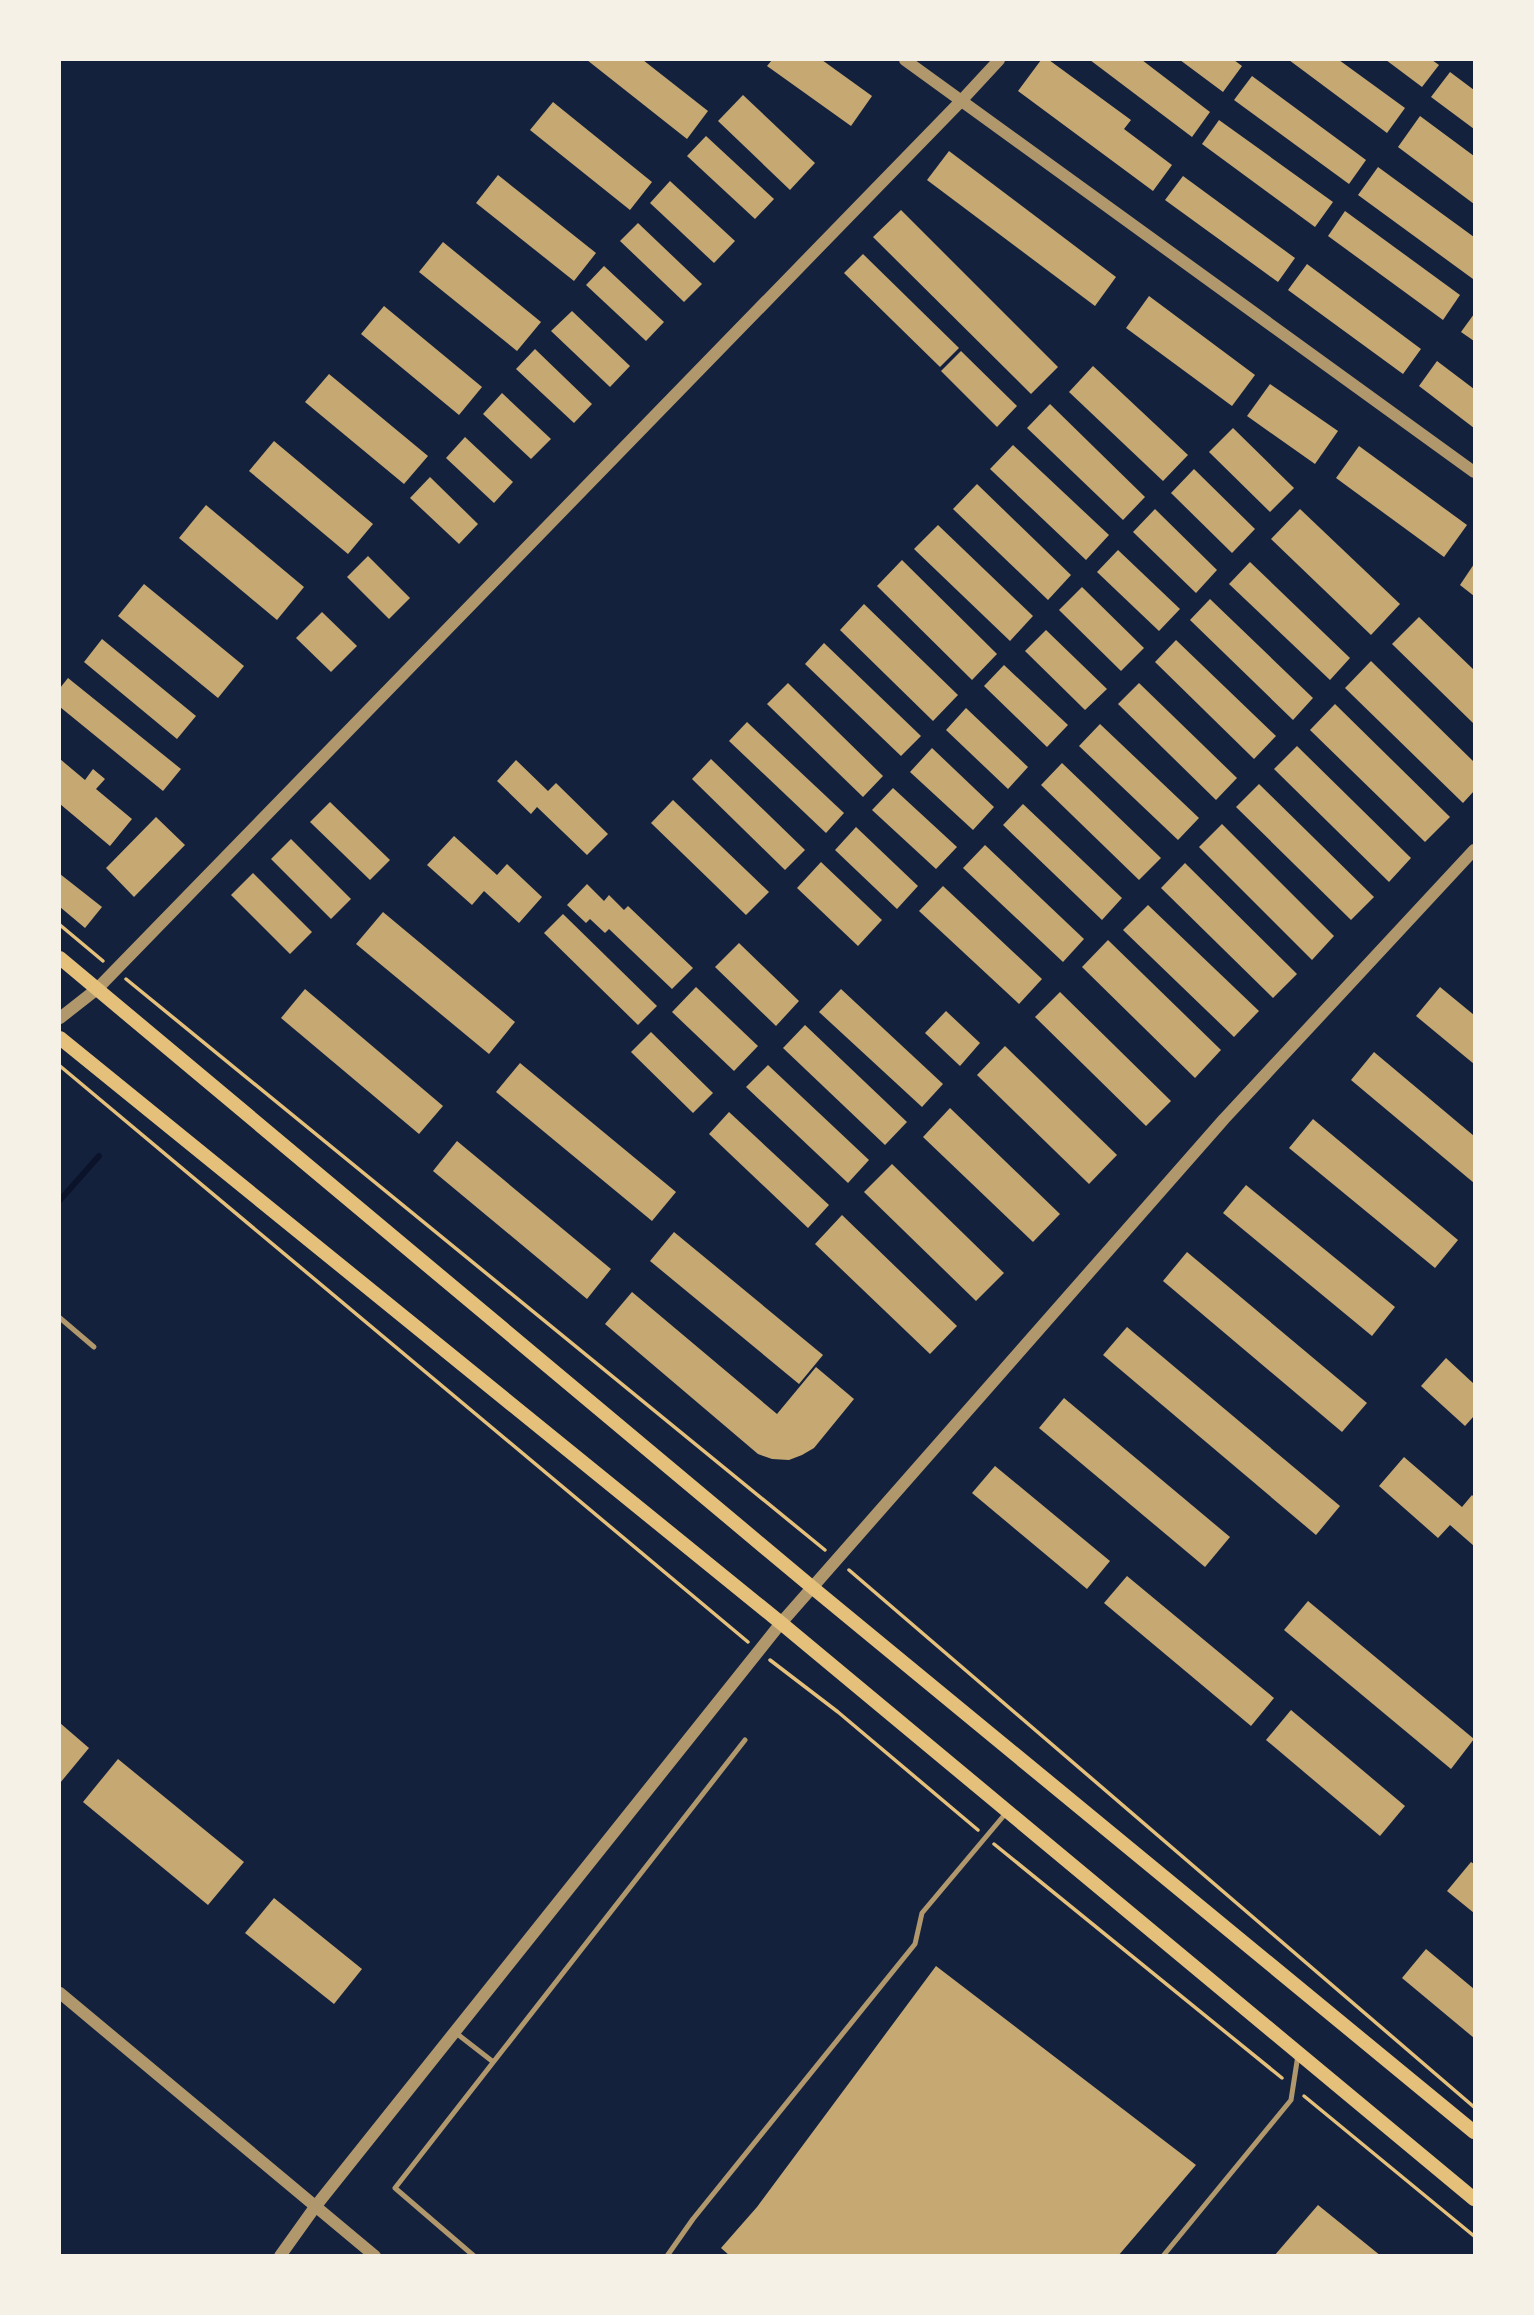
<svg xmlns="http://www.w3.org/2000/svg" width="1534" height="2315" font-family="Inter,sans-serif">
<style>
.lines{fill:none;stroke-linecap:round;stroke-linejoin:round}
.stream{stroke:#0b132b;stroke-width:6}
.building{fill:#c6a872}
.path{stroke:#e5c07b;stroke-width:3.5}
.service{stroke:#b1986c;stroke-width:5}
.tertiary{stroke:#b1986c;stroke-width:12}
.secondary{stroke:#e5c07b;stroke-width:14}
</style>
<rect width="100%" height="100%" fill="#14213d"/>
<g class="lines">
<!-- stream -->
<path class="stream" d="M60 1200 99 1156"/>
</g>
<!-- building -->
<g class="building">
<path d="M587 60H643L708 111 687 139Z"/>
<path d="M772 60H822L872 96 851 126 767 66Z"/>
<path d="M1041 60H1049L1131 120 1124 129 1172 165 1153 191 1018 91Z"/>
<path d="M1090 60H1142L1210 112 1192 137Z"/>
<path d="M1180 60H1234L1242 66 1223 92Z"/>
<path d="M1289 60H1339L1405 108 1387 133Z"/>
<path d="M1386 60H1432L1439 65 1422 87Z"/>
<path d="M1450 72 1474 90V129L1431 97Z"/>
<path d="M1252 76 1366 160 1349 184 1234 100Z"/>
<path d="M743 95 815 163 790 190 718 121Z"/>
<path d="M553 102 652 182 630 210 530 130Z"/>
<path d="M1420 116 1474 156V204L1398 147Z"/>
<path d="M1219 120 1333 202 1315 227 1202 144Z"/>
<path d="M706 136 774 199 755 219 687 156Z"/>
<path d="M949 151 1116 277 1095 306 927 180Z"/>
<path d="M1378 167 1474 237 1473 279 1358 195Z"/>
<path d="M498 175 596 253 574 281 476 203Z"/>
<path d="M1183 176 1295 258 1278 282 1165 200Z"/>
<path d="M670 181 735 241 714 263 650 203Z"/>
<path d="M901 210 1058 367 1031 394 873 237Z"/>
<path d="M1345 211 1460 295 1443 320 1328 236Z"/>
<path d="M638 223 702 284 684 302 620 241Z"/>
<path d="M443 242 541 322 517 351 419 272Z"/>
<path d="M863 254 959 348 940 367 844 273Z"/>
<path d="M1307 264 1421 349 1403 374 1288 290Z"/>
<path d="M604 266 664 322 646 341 586 285Z"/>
<path d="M1149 296 1255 375 1232 406 1126 328Z"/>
<path d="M384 306 482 387 459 415 361 334Z"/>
<path d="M572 311 630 366 610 387 551 331Z"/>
<path d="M1474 314V341L1461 332Z"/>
<path d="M535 349 592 404 574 423 516 369Z"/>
<path d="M961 351 1017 406 997 427 941 371Z"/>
<path d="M1437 361 1474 389V428L1419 386Z"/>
<path d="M1093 366 1188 455 1163 481 1069 392Z"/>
<path d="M329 374 428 456 404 484 305 402Z"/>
<path d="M1270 384 1338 431 1315 464 1247 416Z"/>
<path d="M502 393 551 439 531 459 483 414Z"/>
<path d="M1050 404 1145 497 1123 520 1027 428Z"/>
<path d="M1233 428 1294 488 1270 512 1209 452Z"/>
<path d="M465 437 513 482 494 503 446 458Z"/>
<path d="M274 441 373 524 348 554 249 471Z"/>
<path d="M1013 445 1109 535 1086 560 990 469Z"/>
<path d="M1359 446 1467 525 1444 557 1336 478Z"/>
<path d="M1194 469 1255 529 1232 553 1171 493Z"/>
<path d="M430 477 478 524 459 544 410 498Z"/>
<path d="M977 484 1071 575 1048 600 953 509Z"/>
<path d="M206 505 304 587 277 620 179 538Z"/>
<path d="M1155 509 1217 570 1196 593 1133 532Z"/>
<path d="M1300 509 1400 604 1371 635 1271 539Z"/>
<path d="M938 525 1033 616 1010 641 914 549Z"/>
<path d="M1118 550 1180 609 1159 631 1097 572Z"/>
<path d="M368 556 410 598 389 619 347 577Z"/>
<path d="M902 560 997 654 972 680 877 586Z"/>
<path d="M1250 562 1350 658 1330 680 1229 584Z"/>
<path d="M1474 564V596L1460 585Z"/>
<path d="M144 584 244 666 218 698 118 616Z"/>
<path d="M1082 587 1144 648 1121 671 1059 610Z"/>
<path d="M1210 599 1313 698 1293 720 1190 620Z"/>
<path d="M864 604 958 695 933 721 840 630Z"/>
<path d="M322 612 357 646 331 672 296 638Z"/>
<path d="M1419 617 1474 670V724L1392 644Z"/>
<path d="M1046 630 1107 689 1085 710 1025 651Z"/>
<path d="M102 639 196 716 177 739 84 662Z"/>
<path d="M1176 640 1276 736 1254 759 1155 662Z"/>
<path d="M824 643 921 736 901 756 805 664Z"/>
<path d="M1371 661 1474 762V791L1463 803 1345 688Z"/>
<path d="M1004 665 1068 725 1047 747 984 686Z"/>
<path d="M68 678 181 769 163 791 60 707V688Z"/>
<path d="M788 683 883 776 863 797 767 704Z"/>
<path d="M1139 683 1237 778 1216 800 1118 704Z"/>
<path d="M1335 704 1450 817 1425 842 1310 730Z"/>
<path d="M966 708 1028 767 1008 789 946 730Z"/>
<path d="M747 722 844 813 826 833 729 741Z"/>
<path d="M1100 724 1199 818 1178 840 1079 746Z"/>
<path d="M1297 746 1411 858 1389 882 1274 769Z"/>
<path d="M932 748 994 807 973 830 910 772Z"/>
<path d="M60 759 85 780 93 769 105 779 96 789 132 819 110 846 60 804Z"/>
<path d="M711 759 805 850 785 870 692 779Z"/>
<path d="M516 760 548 791 556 783 608 834 587 855 537 807 531 814 497 781Z"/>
<path d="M1062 763 1161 858 1139 880 1041 785Z"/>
<path d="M1259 784 1374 897 1351 920 1236 807Z"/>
<path d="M893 788 957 847 936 869 872 810Z"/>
<path d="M673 800 769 892 746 915 651 823Z"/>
<path d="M330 802 390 860 370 880 310 822Z"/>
<path d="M1023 804 1122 898 1102 920 1003 825Z"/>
<path d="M156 817 185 845 134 897 106 868Z"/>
<path d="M1222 824 1334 936 1312 960 1199 847Z"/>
<path d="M856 827 918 886 897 909 835 850Z"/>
<path d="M454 836 497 875 507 864 542 897 519 923 484 891 472 905 427 865Z"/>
<path d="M291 839 351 899 331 919 271 859Z"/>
<path d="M985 845 1084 939 1063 962 963 868Z"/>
<path d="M821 862 882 920 858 946 797 888Z"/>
<path d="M1185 863 1297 974 1273 998 1161 888Z"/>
<path d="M253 873 312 932 290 954 231 895Z"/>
<path d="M60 874 102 907 85 928 60 907Z"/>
<path d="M587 884 604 901 609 895 624 910 628 906 693 968 672 989 609 929 605 933 590 919 586 923 567 905Z"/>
<path d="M943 886 1042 979 1019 1004 919 911Z"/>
<path d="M1148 905 1259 1011 1234 1037 1123 930Z"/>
<path d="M383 912 515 1022 489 1054 356 944Z"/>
<path d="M563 914 657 1006 638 1025 544 933Z"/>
<path d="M1108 940 1221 1050 1195 1078 1082 967Z"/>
<path d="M739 943 799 1001 776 1026 715 967Z"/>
<path d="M696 987 758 1046 734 1071 672 1012Z"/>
<path d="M1440 987 1474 1015V1064L1416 1016Z"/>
<path d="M305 989 443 1106 419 1134 281 1018Z"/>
<path d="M841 989 943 1084 922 1107 819 1012Z"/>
<path d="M1060 992 1171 1101 1146 1126 1035 1017Z"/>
<path d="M946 1011 980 1043 960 1066 925 1033Z"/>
<path d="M805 1025 907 1122 885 1145 783 1048Z"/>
<path d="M651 1032 713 1093 693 1113 631 1052Z"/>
<path d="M1005 1046 1117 1155 1089 1184 977 1075Z"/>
<path d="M1374 1052 1474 1136V1183L1351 1080Z"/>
<path d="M520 1063 676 1192 652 1221 496 1092Z"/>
<path d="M768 1065 869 1160 848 1183 746 1087Z"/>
<path d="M950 1108 1060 1214 1033 1242 923 1137Z"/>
<path d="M729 1112 829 1205 808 1228 709 1134Z"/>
<path d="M1313 1119 1458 1240 1435 1268 1289 1148Z"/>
<path d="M457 1141 611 1269 587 1299 433 1171Z"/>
<path d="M892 1164 1004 1273 976 1301 864 1192Z"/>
<path d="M1246 1185 1395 1307 1372 1336 1223 1213Z"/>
<path d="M842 1215 957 1326 930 1354 815 1244Z"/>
<path d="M674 1232 823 1355 799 1384 650 1261Z"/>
<path d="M1187 1252 1367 1403 1342 1432 1163 1281Z"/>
<path d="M632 1292 777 1414 816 1367 854 1399 814 1448 802 1455 789 1460 772 1459 758 1454 605 1324Z"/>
<path d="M1127 1327 1340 1506 1316 1535 1103 1355Z"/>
<path d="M1446 1358 1474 1384V1416L1465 1426 1421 1386Z"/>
<path d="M1064 1398 1230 1537 1205 1567 1039 1428Z"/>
<path d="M1404 1457 1462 1507 1472 1495 1474 1497V1546L1450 1525 1438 1538 1379 1486Z"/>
<path d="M995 1466 1110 1561 1087 1589 972 1493Z"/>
<path d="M1127 1576 1274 1698 1251 1726 1104 1603Z"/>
<path d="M1308 1601 1474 1739 1451 1769 1284 1630Z"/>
<path d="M1291 1710 1405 1806 1380 1836 1266 1740Z"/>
<path d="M60 1723 89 1748 60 1783Z"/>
<path d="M118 1759 244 1862 208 1905 83 1802Z"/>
<path d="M1471 1862 1474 1864V1913L1447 1891Z"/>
<path d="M274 1898 362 1969 334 2004 245 1933Z"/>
<path d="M1426 1949 1474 1989V2038L1402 1978Z"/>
<path d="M936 1966 1196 2165 1118 2256H730L721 2248 757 2207Z"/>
<path d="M1318 2205 1381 2256H1274Z"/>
</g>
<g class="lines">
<!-- path -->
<g class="path">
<path d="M60 925 103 961"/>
<path d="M126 979 825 1550"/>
<path d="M60 1066 748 1642"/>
<path d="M849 1570 1474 2107"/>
<path d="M770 1660 838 1712 978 1830"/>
<path d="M994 1844 1282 2078"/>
<path d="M1304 2096 1474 2236"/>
</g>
<!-- service -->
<g class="service">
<path d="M60 1318 94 1347"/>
<path d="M456 2033 492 2061"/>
<path d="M474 2256 395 2188 745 1740"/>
<path d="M667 2256 693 2219 915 1944 922 1913 1006 1813"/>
<path d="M1163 2256 1291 2100 1298 2055"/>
</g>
<!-- tertiary -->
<g class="tertiary">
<path d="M905 60 1474 472"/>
<path d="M60 1018 97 989 961 101 999 60"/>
<path d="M60 1993 375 2256"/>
<path d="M280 2256 315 2207 781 1623 1224 1119 1474 850"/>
</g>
<!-- secondary -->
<g class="secondary">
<path d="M60 958 813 1588 1474 2132"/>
<path d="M60 1038 781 1623 1474 2199"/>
</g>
</g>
<!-- border -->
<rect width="1534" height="2315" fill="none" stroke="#f6f1e7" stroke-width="122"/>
</svg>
